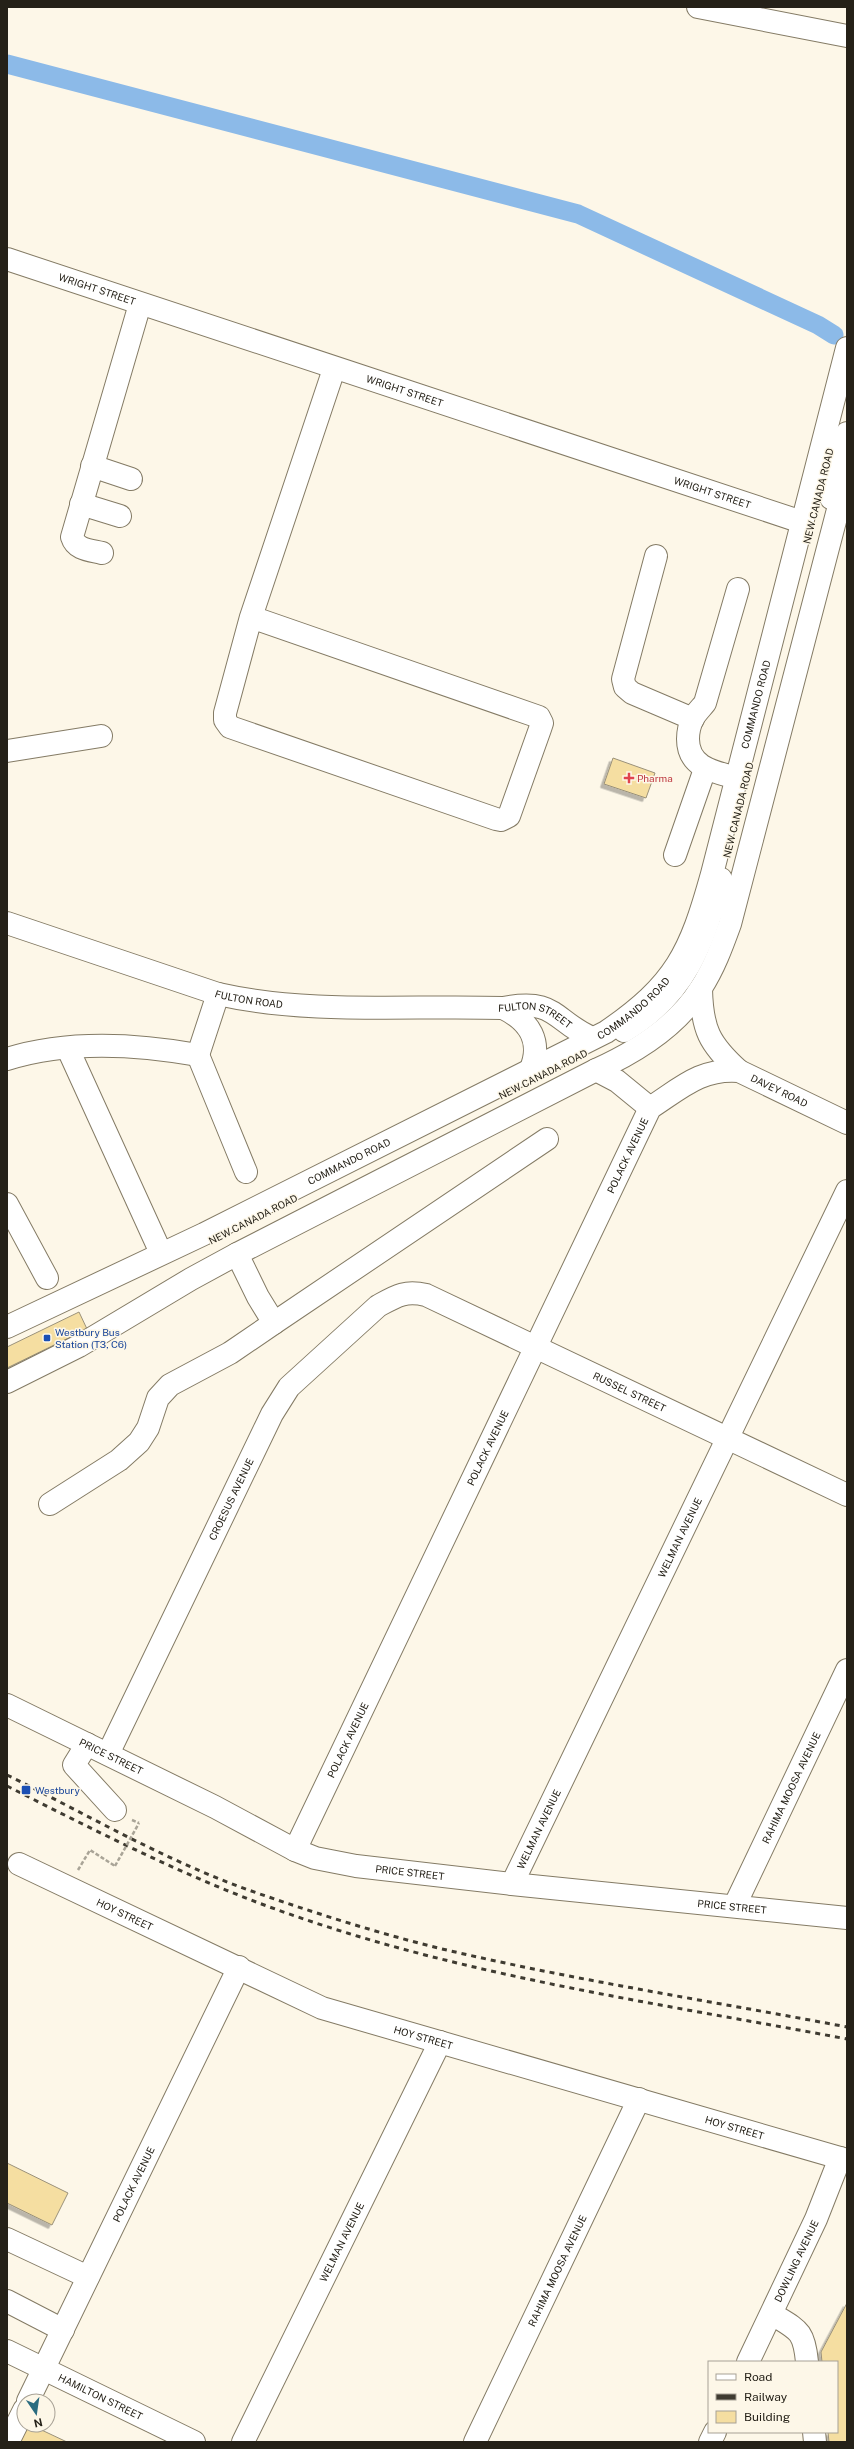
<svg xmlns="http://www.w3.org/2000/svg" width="854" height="2449" font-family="'Public Sans',sans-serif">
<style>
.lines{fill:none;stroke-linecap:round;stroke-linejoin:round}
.canal{stroke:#8cbae8;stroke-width:19}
.building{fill:#f5dea1;stroke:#9a917a;filter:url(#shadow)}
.minor-casing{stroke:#847b65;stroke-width:24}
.major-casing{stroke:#847b65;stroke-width:24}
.path{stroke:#a9a497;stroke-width:2.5;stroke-dasharray:4 2;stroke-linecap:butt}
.minor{stroke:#fff;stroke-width:22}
.major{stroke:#fff;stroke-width:22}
.rail{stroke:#3f3b31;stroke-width:3;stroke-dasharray:5 5;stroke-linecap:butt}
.path-bridge{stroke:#a9a497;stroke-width:2.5;stroke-dasharray:4 2;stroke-linecap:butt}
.health-dot{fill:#e0444e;stroke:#fdf7e8;stroke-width:1.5}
.transit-dot{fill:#1a4fb4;stroke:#fdf7e8;stroke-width:1.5}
.labels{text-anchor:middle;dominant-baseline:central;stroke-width:3;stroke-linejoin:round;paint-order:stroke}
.street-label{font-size:10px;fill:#252118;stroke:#fdf7e8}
.health-label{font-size:10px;fill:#be3a42;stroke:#fdf7e8;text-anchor:start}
.transit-label{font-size:10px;fill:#164399;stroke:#fdf7e8;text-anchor:start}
</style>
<defs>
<filter id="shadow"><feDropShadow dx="-3.5" dy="3.5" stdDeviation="0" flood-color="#0004"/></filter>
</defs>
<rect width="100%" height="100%" fill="#fdf7e8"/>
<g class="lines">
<!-- canal -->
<path class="canal" d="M7 64 578 214 818 325 834 335"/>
</g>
<!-- building -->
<g class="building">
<path d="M613 758 655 773 646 798 604 784Z"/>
<path d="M79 1312 87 1329 7 1368V1347Z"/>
<path d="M7 2163 68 2193 52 2225 7 2203Z"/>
<path d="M847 2303V2442H829L828 2432H837V2362H822L821 2352Z"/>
<path d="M24 2425H31L67 2442H11Z"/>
</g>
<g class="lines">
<defs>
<g id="minor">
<path d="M698 7 847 36"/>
<path id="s1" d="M7 259 802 522"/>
<path d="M92 466 131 479"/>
<path d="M831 498 847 433"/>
<path d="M81 504 120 516"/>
<path d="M102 553C90 550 76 550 72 537L140 304"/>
<path d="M656 556 623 679 625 687 632 693 693 719"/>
<path d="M251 617 539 717 542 723 540 729 509 816 501 820 496 819 230 727 225 720V713L251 617 334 369"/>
<path d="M7 751 101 736"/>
<path d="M737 778C715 772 688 768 688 739 688 733 690 724 693 718 696 713 701 708 705 703L738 589"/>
<path d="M675 855 705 769"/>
<path id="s2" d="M7 923 218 994C311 1015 409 1005 503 1008 557 998 552 1020 592 1038"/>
<path d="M503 1008C530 1021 543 1042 530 1071"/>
<path d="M624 1031C685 995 704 943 721 879"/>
<path d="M68 1049 161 1253"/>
<path d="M198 1055 246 1172"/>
<path d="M7 1059C67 1040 137 1044 198 1055L218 994"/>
<path d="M596 1070 617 1081 650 1108"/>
<path d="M7 1204 47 1278"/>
<path d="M274 1323 547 1139"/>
<path d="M50 1504 119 1460 139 1442 148 1428 158 1398 170 1385 230 1353 274 1323 258 1297 237 1254"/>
<path id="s3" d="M7 1705 215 1807 295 1850 315 1858 356 1866 512 1884 847 1918"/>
<path d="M87 1744 74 1765 115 1810"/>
<path id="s4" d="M108 1754 272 1414 289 1387 378 1306C396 1296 405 1290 426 1295L847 1495"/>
<path id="s5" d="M295 1850 650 1108C681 1088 701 1068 739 1071L847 1123"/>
<path id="s6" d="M19 1864 322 2008 847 2160"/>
<path id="s7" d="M512 1884 847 1191"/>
<path id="s8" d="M735 1905 847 1670"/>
<path d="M7 2239 88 2277"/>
<path d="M7 2301 63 2330"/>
<path d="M772 2314C798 2330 804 2330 807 2362"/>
<path id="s9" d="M7 2351 194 2442"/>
<path id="s10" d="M748 2362 816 2219 840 2158"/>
<path id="s11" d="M28 2401 239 1967"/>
<path d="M814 2432 815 2442"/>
<path d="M8 2442 24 2410"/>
<path id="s12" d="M243 2442 440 2042"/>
<path id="s13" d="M475 2442 639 2099"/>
<path d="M710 2442 715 2432"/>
</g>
<g id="major">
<path d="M701 989C702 1029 709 1044 739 1071"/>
<path id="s14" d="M7 1327 204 1234 606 1032C676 984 690 953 712 874L847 348"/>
<path d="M7 1382 79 1346 191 1279 237 1254 596 1070C636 1052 677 1027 701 988 714 968 722 946 730 924L847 475"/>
</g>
</defs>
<!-- minor casing -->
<use href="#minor" class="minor-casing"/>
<!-- major casing -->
<use href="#major" class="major-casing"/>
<!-- path -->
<g class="path">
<path d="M132 1820 139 1823"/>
<path d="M78 1870 90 1850 115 1866"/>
</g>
<!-- minor -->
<use href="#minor" class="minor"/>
<!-- major -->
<use href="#major" class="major"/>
<!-- rail -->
<g class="rail">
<path d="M7 1775C90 1816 171 1864 260 1894 318 1914 378 1933 438 1948 573 1980 711 2001 847 2027"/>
<path d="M7 1786C102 1834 197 1883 298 1917 475 1978 663 2004 847 2039"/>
</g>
<!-- path-bridge -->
<path class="path-bridge" d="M115 1866 139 1823"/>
</g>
<!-- markers -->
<path class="health-dot" d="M627 772h4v4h4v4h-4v4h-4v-4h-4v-4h4z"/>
<g class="transit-dot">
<rect x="43" y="1334" width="8" height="8" rx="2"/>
<rect x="21" y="1785" width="10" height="10" rx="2"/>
</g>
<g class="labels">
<!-- street labels -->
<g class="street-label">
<text stroke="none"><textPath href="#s1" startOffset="95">WRIGHT STREET</textPath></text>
<text stroke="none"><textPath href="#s1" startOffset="419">WRIGHT STREET</textPath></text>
<text stroke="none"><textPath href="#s1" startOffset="743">WRIGHT STREET</textPath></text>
<text transform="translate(818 496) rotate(-76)">NEW CANADA ROAD</text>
<text stroke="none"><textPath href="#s14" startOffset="1039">COMMANDO ROAD</textPath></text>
<text transform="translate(738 810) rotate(-76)">NEW CANADA ROAD</text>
<text stroke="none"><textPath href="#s2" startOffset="254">FULTON ROAD</textPath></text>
<text stroke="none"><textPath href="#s14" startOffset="704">COMMANDO ROAD</textPath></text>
<text stroke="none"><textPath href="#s2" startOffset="543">FULTON STREET</textPath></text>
<text transform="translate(543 1074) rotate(-27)">NEW CANADA ROAD</text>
<text stroke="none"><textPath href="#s5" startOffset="966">DAVEY ROAD</textPath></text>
<text stroke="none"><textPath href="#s5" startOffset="770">POLACK AVENUE</textPath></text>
<text stroke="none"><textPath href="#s14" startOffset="380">COMMANDO ROAD</textPath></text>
<text transform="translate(253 1219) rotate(-27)">NEW CANADA ROAD</text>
<text stroke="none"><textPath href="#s4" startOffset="806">RUSSEL STREET</textPath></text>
<text stroke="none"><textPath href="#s5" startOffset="446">POLACK AVENUE</textPath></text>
<text stroke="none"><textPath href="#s4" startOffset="283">CROESUS AVENUE</textPath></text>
<text stroke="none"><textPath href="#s7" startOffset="385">WELMAN AVENUE</textPath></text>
<text stroke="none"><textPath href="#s5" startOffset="122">POLACK AVENUE</textPath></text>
<text stroke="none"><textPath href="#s3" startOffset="116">PRICE STREET</textPath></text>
<text stroke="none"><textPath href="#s8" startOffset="130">RAHIMA MOOSA AVENUE</textPath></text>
<text stroke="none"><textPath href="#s7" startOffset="61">WELMAN AVENUE</textPath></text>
<text stroke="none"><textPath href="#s3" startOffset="440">PRICE STREET</textPath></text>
<text stroke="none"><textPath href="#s3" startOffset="764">PRICE STREET</textPath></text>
<text stroke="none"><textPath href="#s6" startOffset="117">HOY STREET</textPath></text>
<text stroke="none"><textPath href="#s6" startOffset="441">HOY STREET</textPath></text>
<text stroke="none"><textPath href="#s6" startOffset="765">HOY STREET</textPath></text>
<text stroke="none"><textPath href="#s11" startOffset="241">POLACK AVENUE</textPath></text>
<text stroke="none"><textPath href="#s12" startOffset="223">WELMAN AVENUE</textPath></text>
<text stroke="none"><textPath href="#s10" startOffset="112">DOWLING AVENUE</textPath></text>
<text stroke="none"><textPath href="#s13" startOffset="190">RAHIMA MOOSA AVENUE</textPath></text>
<text stroke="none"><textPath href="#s9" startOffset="104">HAMILTON STREET</textPath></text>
</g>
<!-- health labels -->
<g class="health-label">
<text x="637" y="778">Pharma</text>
</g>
<!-- transit labels -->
<g class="transit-label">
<text x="55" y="1332">Westbury Bus<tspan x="55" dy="12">Station (T3, C6)</tspan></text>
<text x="35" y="1790">Westbury</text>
</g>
</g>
<!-- border -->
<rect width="854" height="2449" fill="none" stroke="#252118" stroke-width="16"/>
<!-- legend -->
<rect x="708" y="2361" width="130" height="72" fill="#fdf7e8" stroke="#a7a195"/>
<rect x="716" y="2374" width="20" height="6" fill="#ffffff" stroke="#a7a195"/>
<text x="744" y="2381" font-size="12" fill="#252118">Road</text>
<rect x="716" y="2394" width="20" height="6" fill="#3f3b31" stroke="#a7a195"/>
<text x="744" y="2401" font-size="12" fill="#252118">Railway</text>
<rect x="716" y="2411" width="20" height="12" fill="#f5dea1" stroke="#a7a195"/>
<text x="744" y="2421" font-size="12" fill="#252118">Building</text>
<!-- north arrow -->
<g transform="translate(36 2413) rotate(167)"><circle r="19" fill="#fdf7e8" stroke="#a7a195"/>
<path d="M0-3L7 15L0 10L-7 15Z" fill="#2b6c80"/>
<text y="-6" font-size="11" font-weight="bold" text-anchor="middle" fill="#252118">N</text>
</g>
</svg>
